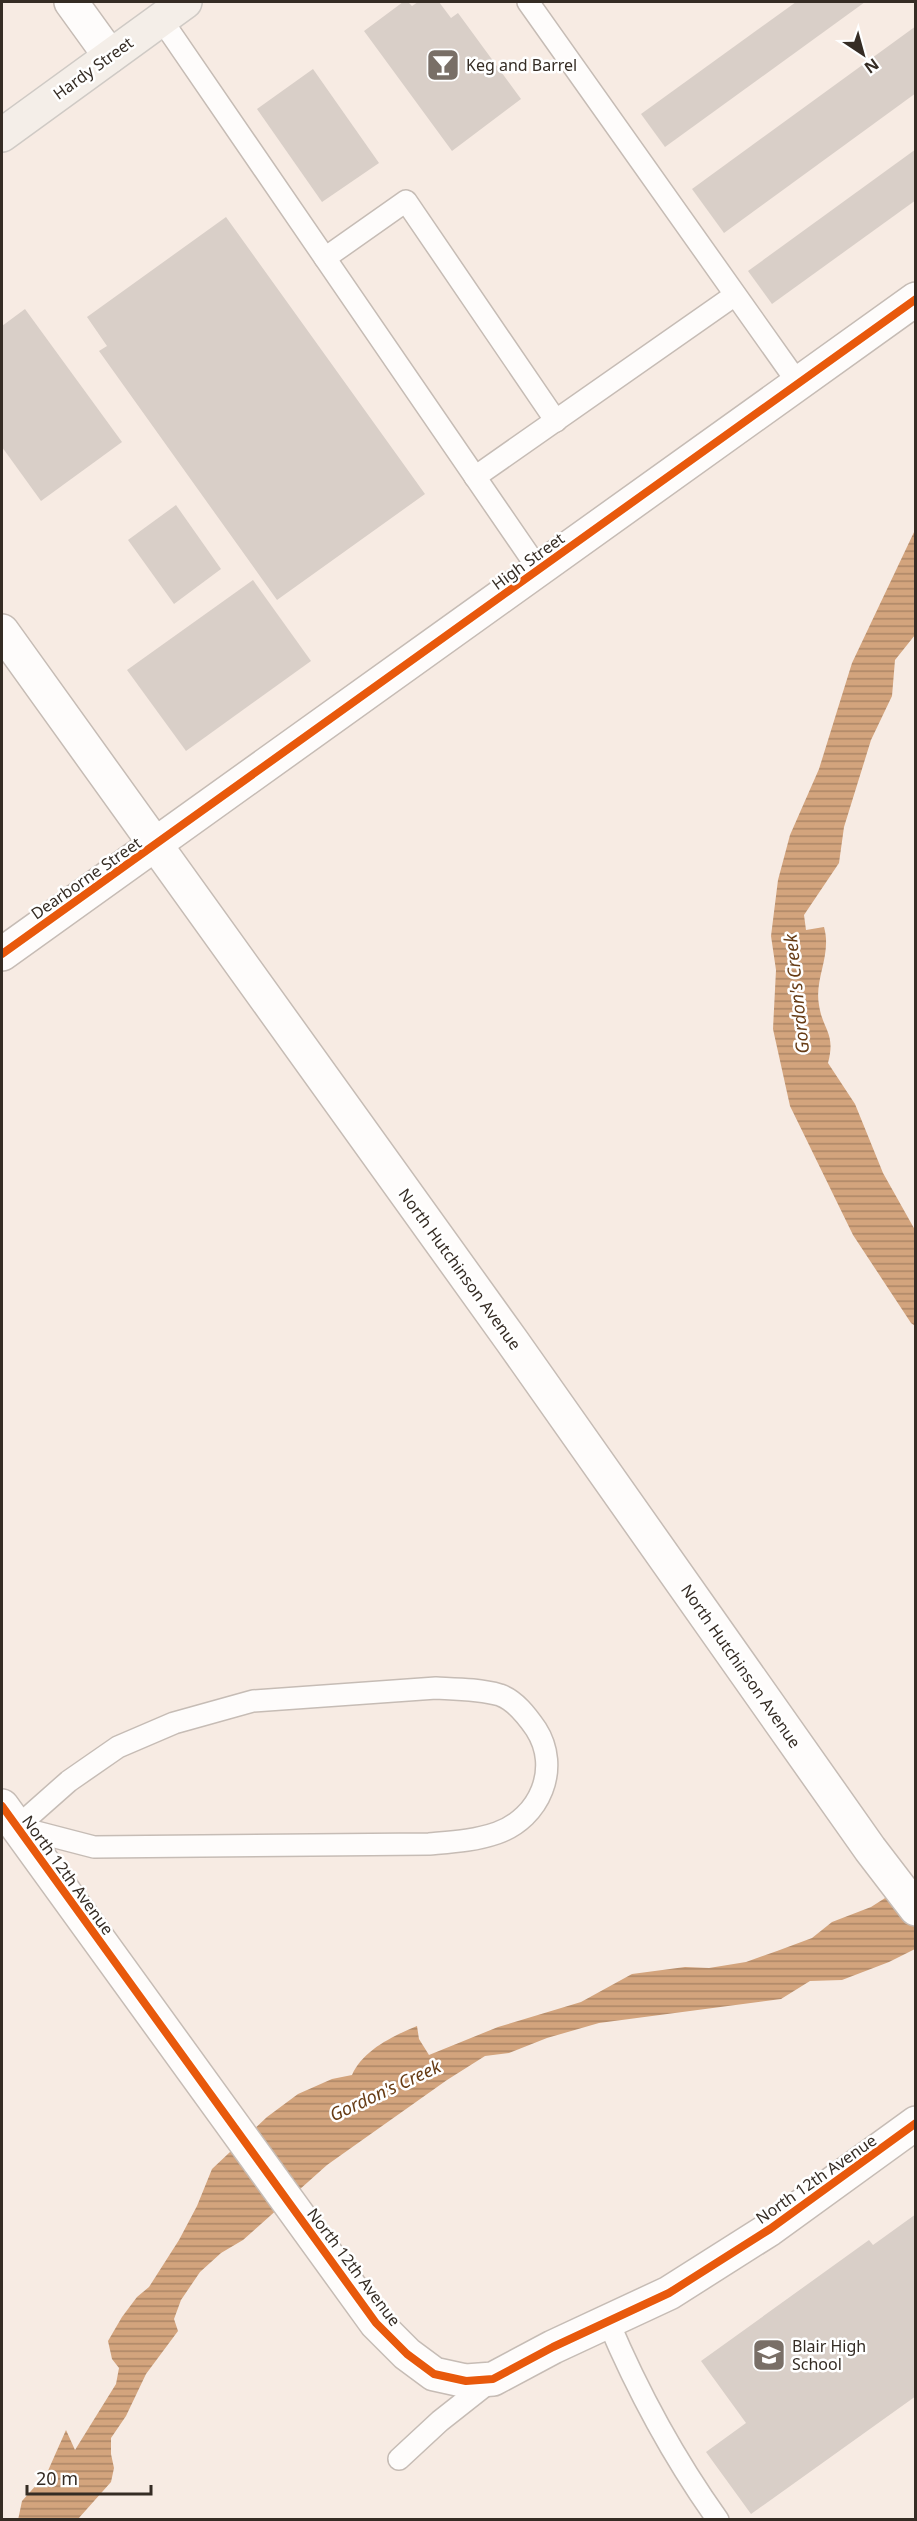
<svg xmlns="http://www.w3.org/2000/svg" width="917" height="2521" font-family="'Noto Sans',sans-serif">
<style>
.water{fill:url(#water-rules)}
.building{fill:#d9cfc8}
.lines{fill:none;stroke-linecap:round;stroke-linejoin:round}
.lane-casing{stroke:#c6bcb5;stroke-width:24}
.street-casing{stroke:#c6bcb5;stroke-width:36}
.secondary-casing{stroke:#c6bcb5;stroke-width:36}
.primary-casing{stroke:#cfcac5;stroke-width:36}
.lane{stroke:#fefcfb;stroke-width:21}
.street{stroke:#fefcfb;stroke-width:33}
.secondary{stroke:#fefcfb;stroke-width:33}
.primary{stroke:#f4eee8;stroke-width:33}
.cycleway-casing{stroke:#fff;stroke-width:11}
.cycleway{stroke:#e8590c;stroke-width:8}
.labels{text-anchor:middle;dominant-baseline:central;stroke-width:5;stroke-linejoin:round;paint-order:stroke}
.poi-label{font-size:16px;fill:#352c24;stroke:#fff;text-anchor:start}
.street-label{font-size:16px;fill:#352c24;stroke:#fff}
.water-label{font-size:18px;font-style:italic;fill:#673c15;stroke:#fff}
</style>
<defs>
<pattern id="water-rules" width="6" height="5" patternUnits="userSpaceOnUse" patternTransform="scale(1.5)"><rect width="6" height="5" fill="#d3a47d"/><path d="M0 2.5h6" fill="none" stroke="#ac8666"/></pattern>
</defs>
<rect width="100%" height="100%" fill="#f7ebe3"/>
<!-- water -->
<g class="water">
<path d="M915 530V635L895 660 892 696 871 740 844 827 839 863 804 915 806 930 824 927C832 955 814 979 819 1005 823 1031 836 1033 828 1063L855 1104 883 1173 915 1230V1326L911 1323 853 1235 790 1106 773 1029 776 970 771 936 778 880 790 835 819 769 852 663Z"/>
<path d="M915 1879V1949L889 1962 842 1980 810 1981 781 1999 599 2023 547 2038 509 2053 485 2056 447 2080 327 2165 243 2240 221 2253 200 2272 181 2300 174 2319 178 2331 146 2374 126 2416 111 2438V2454L114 2468 111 2482 78 2519 18 2520 22 2501 47 2473 66 2430 75 2450 116 2384 119 2368 112 2359 108 2341 122 2317 137 2297 149 2287 179 2240 197 2206 212 2169 267 2117 298 2094 332 2079 352 2075C363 2050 393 2036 417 2026L419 2039 429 2055 498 2027 581 2002 632 1974 685 1967 709 1968 746 1962 777 1951 812 1938 832 1922 871 1907Z"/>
</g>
<!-- building -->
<g class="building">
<path d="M403 2H408L412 6 418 2H439L451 18 458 13 521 99 452 151 364 31Z"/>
<path d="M796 2H865L665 147 641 114Z"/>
<path d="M916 26V93L724 233 692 189Z"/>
<path d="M313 69 379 163 322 202 257 109Z"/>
<path d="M916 149V200L772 304 748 271Z"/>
<path d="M226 217 425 494 277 600 99 351 107 346 87 317Z"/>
<path d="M25 309 122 442 41 501 2 447V326Z"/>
<path d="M176 505 221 569 174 604 128 540Z"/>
<path d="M253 580 311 661 186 751 127 670Z"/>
<path d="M916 2214V2396L751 2514 706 2452 746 2423 701 2361 869 2240 873 2245Z"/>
</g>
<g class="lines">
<defs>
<g id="lane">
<path d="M528 2 798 383"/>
<path d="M161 19 539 570"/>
<path d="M325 258 406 201 556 421"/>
<path d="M475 477 735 295"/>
<path d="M436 1688C457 1689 479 1689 500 1695 515 1700 527 1716 536 1729 561 1768 540 1818 497 1833 474 1841 452 1842 429 1844L94 1847 17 1827 69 1781 118 1747 174 1723 253 1701Z"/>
<path d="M608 2321C638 2392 673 2457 718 2520"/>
<path d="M399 2459 440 2421 492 2380"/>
</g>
<g id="street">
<path d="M71 2 110 56"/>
<path d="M2 954 916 299"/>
<path d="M2 1806 376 2323 407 2354 434 2374 466 2381 493 2379 553 2347 669 2293 770 2229 916 2123"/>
</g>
<path id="secondary" d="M2 631 512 1341 870 1849 916 1909"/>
<path id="primary" d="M2 135 185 2"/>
</defs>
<!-- lane casing -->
<use href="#lane" class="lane-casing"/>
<!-- street casing -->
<use href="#street" class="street-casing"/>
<!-- secondary casing -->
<use href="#secondary" class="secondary-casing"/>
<!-- primary casing -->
<use href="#primary" class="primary-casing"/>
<!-- lane -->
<use href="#lane" class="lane"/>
<!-- street -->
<use href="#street" class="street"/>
<!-- secondary -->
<use href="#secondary" class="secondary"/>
<!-- primary -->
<use href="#primary" class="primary"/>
<defs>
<g id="cycleway">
<path d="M2 954 916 299"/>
<path d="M2 1806 376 2323 407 2354 434 2374 466 2381 493 2379 553 2347 669 2293 770 2229 916 2123"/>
</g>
</defs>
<!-- cycleway casing -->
<use href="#cycleway" class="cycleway-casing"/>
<!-- cycleway -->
<use href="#cycleway" class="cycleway"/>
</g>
<!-- icons -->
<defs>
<symbol id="bar-square" viewBox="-11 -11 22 22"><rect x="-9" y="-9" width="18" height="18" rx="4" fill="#796f67" stroke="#fff"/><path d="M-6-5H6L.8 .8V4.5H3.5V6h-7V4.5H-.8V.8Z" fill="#fff"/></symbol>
<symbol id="school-square" viewBox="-11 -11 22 22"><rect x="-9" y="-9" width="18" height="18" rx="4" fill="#796f67" stroke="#fff"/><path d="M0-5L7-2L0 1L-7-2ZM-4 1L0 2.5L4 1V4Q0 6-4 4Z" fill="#fff"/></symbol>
</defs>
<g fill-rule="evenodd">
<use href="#bar-square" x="424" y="46" width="38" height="38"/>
<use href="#school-square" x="750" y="2336" width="38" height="38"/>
</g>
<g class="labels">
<!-- poi labels -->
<g class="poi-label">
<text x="466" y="65">Keg and Barrel</text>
<text x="792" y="2346">Blair High<tspan x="792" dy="18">School</tspan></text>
</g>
<!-- street labels -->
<g class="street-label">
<text transform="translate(93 68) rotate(-36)">Hardy Street</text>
<text transform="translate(528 561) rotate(-36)">High Street</text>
<text transform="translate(86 878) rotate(-35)">Dearborne Street</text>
<text transform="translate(460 1269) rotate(54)">North Hutchinson Avenue</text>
<text transform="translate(741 1666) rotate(55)">North Hutchinson Avenue</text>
<text transform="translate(68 1875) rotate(54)">North 12th Avenue</text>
<text transform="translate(816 2179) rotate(-35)">North 12th Avenue</text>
<text transform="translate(354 2267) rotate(53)">North 12th Avenue</text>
</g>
<!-- water labels -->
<g class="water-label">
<text transform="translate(796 994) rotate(-96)">Gordon's Creek</text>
<text transform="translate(385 2090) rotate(-25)">Gordon's Creek</text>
</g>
</g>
<!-- border -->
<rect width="917" height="2521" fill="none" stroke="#352c24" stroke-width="6"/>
<!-- north arrow -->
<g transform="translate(863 54) rotate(144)" stroke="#ffffff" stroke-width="4.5" paint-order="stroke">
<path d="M0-4.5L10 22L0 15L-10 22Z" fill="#352c24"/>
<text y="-9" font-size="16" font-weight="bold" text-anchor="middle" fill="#352c24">N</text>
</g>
<!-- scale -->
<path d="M27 2485v9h124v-9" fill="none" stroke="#352c24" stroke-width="3"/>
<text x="36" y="2485" font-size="18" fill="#352c24" stroke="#ffffff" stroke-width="4.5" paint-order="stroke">20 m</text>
</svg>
